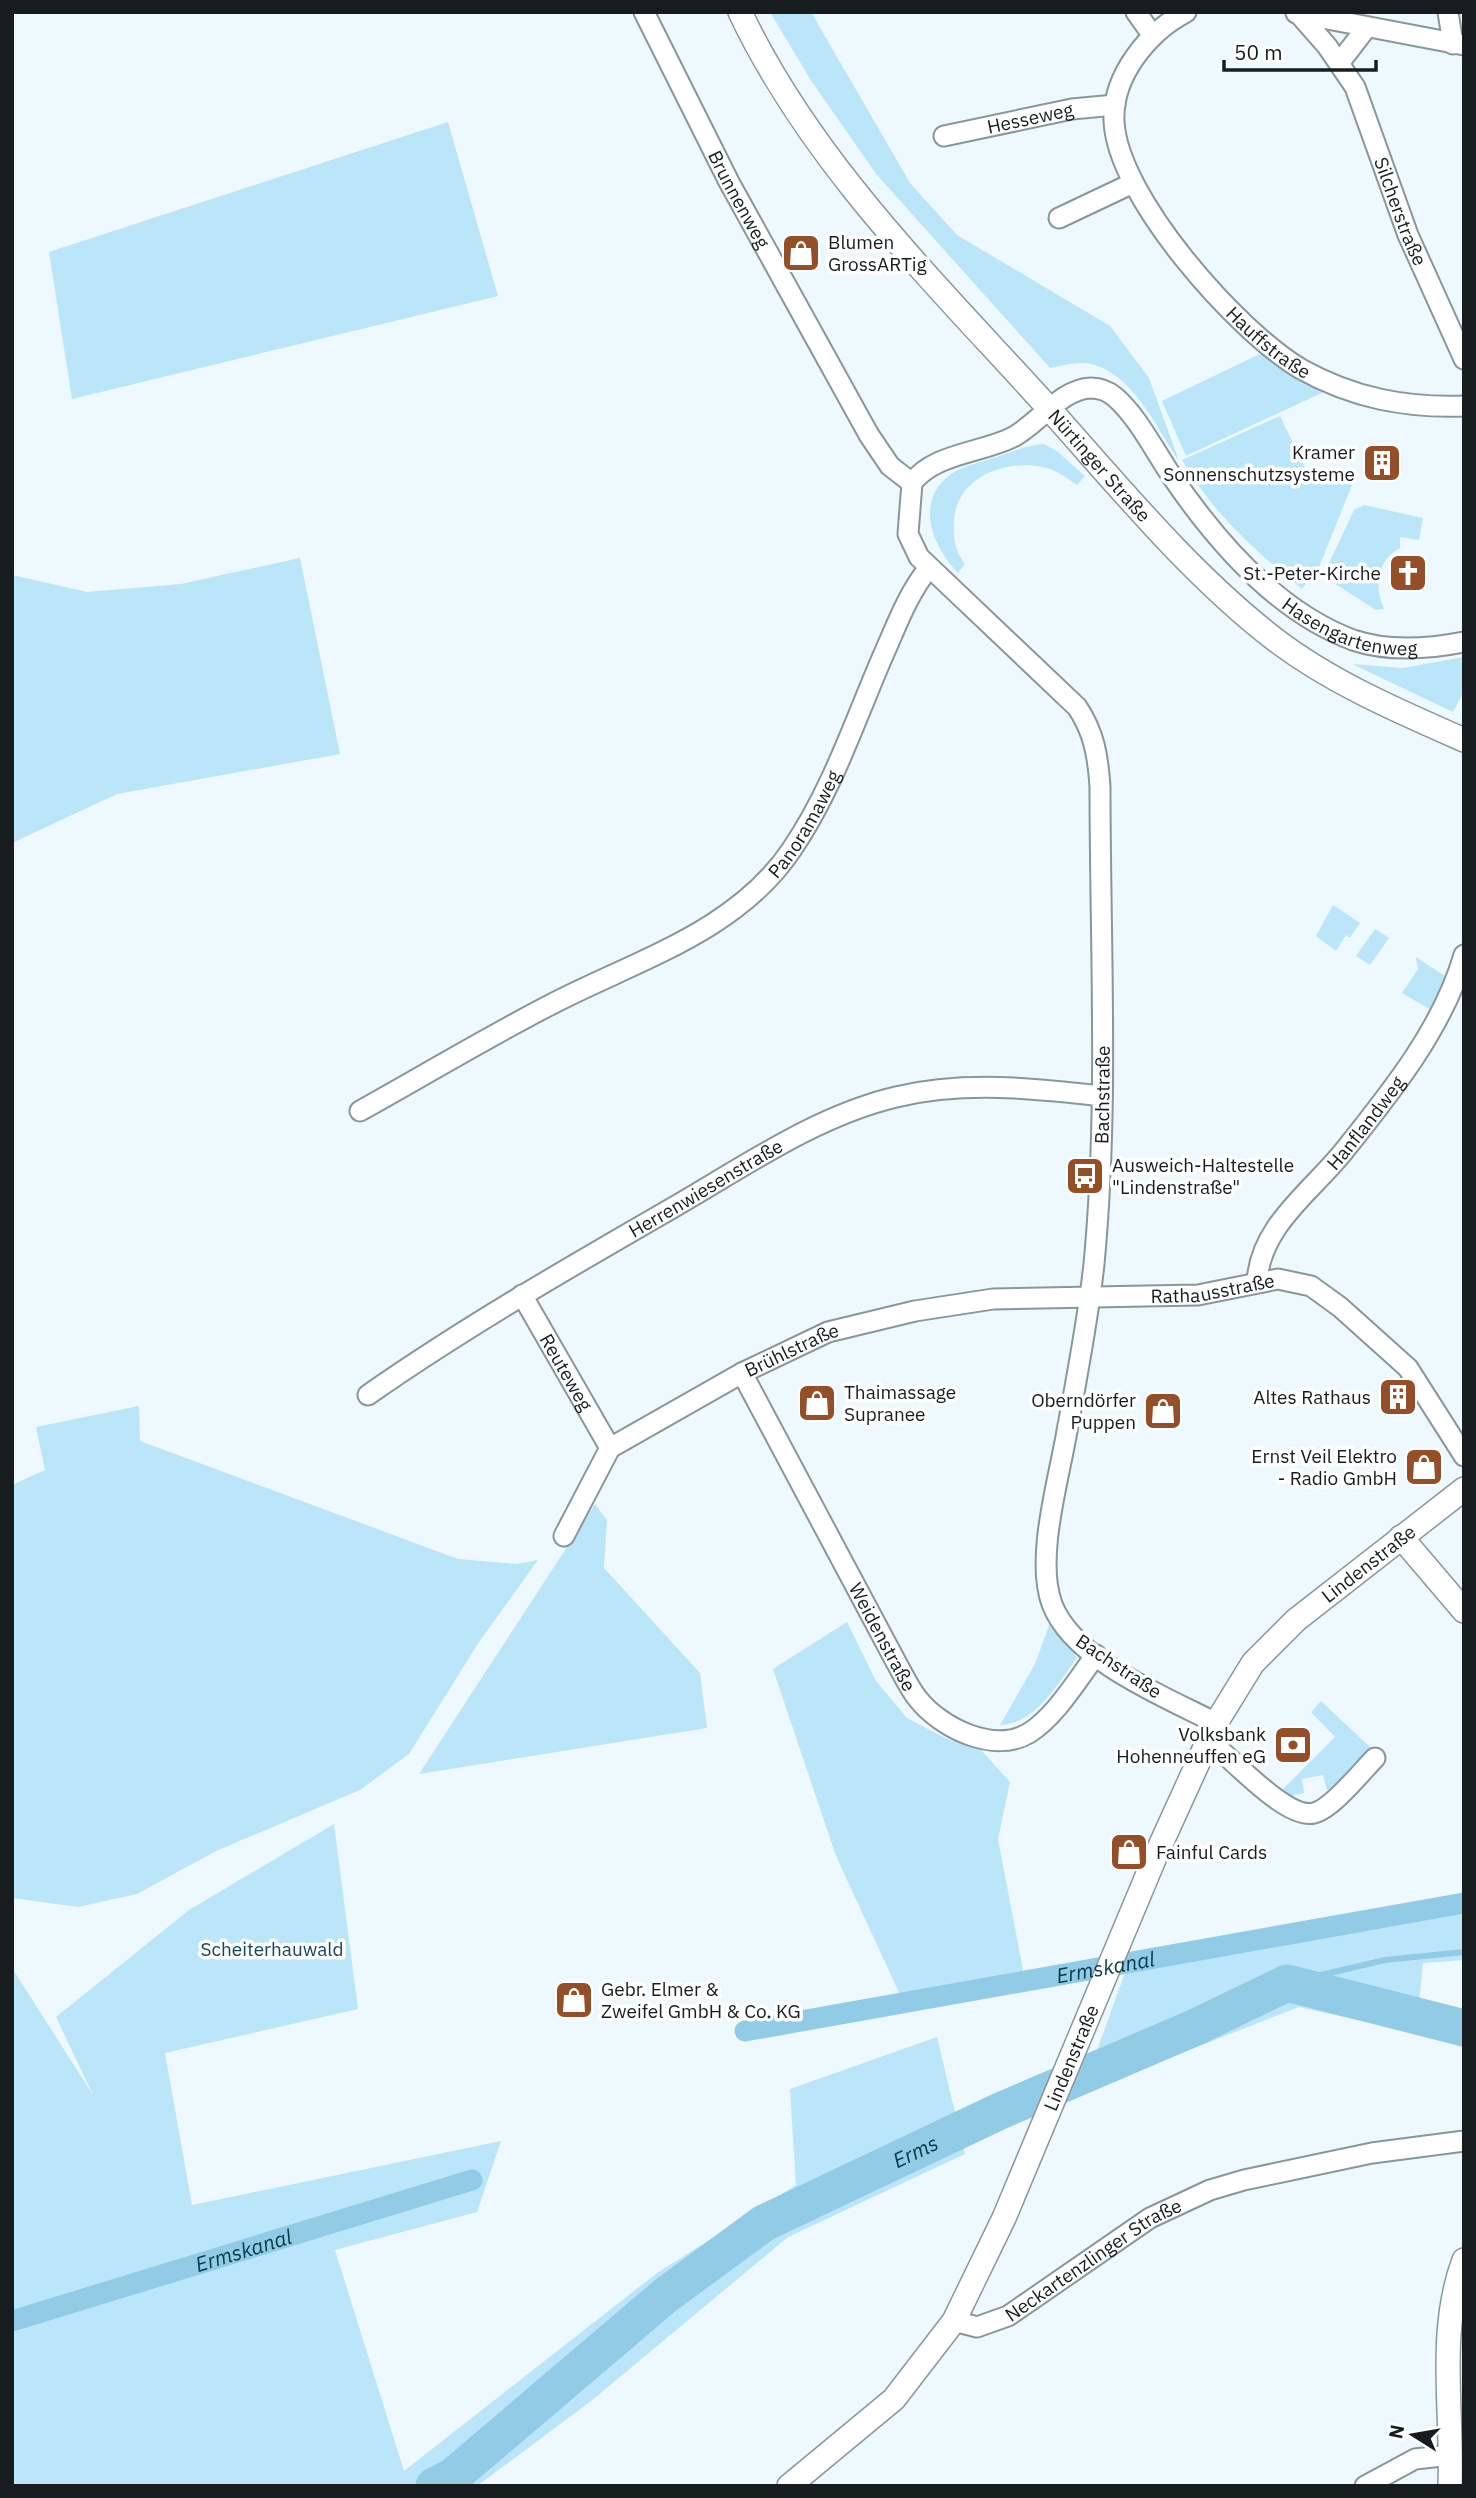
<svg xmlns="http://www.w3.org/2000/svg" width="1476" height="2498" font-family="'IBM Plex Sans',sans-serif">
<style>
.green{fill:#bbe5f8}
.lines{fill:none;stroke-linecap:round;stroke-linejoin:round}
.stream{stroke:#92cbe5;stroke-width:6}
.canal{stroke:#92cbe5;stroke-width:21}
.river{stroke:#92cbe5;stroke-width:37}
.minor-casing{stroke:#89979d;stroke-width:23}
.tertiary-casing{stroke:#89979d;stroke-width:26}
.minor{stroke:#fff;stroke-width:19}
.tertiary{stroke:#fff;stroke-width:23}
.labels{text-anchor:middle;dominant-baseline:central;stroke-width:7;stroke-linejoin:round;paint-order:stroke}
.street-label{font-size:19px;fill:#171d1f;stroke:#fff}
.poi-label{font-size:19px;fill:#171d1f;stroke:#fff;text-anchor:end}
.park-label{font-size:19px;fill:#154457;stroke:#fff}
.water-label{font-size:21px;font-style:italic;fill:#05384a;stroke:#fff}
</style>
<rect width="100%" height="100%" fill="#edf9ff"/>
<!-- green -->
<g class="green">
<path d="M770 12H811L910 183 957 235 1110 326 1149 378 1179 461C1156 427 1129 365 1082 363 1072 363 1060 366 1050 368L877 175 812 82Z"/>
<path d="M448 122 498 296 72 399 49 252Z"/>
<path d="M1264 352 1326 391 1186 456 1162 401Z"/>
<path d="M1280 416 1305 468 1354 480 1319 567 1302 589C1256 552 1211 511 1182 460Z"/>
<path d="M1044 444 1058 452 1085 476 1077 485C1067 478 1055 469 1043 467 1003 459 955 478 954 523 953 539 955 551 965 564L958 573C932 546 914 501 951 474 964 465 982 462 997 457 1012 452 1027 445 1044 444Z"/>
<path d="M1364 505 1423 518 1419 540 1400 537V548C1376 561 1374 587 1384 609L1376 610 1323 576 1354 510Z"/>
<path d="M300 558 340 754 117 794 12 843V575L87 592 181 584Z"/>
<path d="M1464 657V691L1453 712 1352 664 1403 668Z"/>
<path d="M1333 905 1360 923 1350 938 1346 935 1336 951 1316 936Z"/>
<path d="M1375 929 1389 938 1370 965 1356 956Z"/>
<path d="M1416 957 1448 978 1431 1010 1402 993 1418 969Z"/>
<path d="M139 1406 140 1441 458 1559 517 1564 538 1560 479 1642 409 1754 360 1790 216 1851 137 1894 78 1907 12 1898V1485L45 1470 36 1427Z"/>
<path d="M595 1504 607 1520 604 1568 700 1673 707 1728 419 1774Z"/>
<path d="M1051 1620 1077 1658C1057 1684 1036 1724 1000 1725L1035 1664Z"/>
<path d="M847 1622 876 1681 907 1718 945 1738 981 1750 1010 1782 998 1839 1024 1975 902 1999 836 1856 773 1669Z"/>
<path d="M1321 1701 1372 1749 1336 1788 1327 1790 1323 1775 1302 1779 1304 1793 1291 1796 1283 1789 1335 1737 1311 1712Z"/>
<path d="M334 1824 358 2009 165 2053 192 2205 501 2141 477 2212 335 2250 404 2471 657 2273 796 2185 790 2089 937 2037 965 2154 788 2237 591 2401 477 2486H12V1968L93 2095 56 2017 189 1910Z"/>
<path d="M1464 1911V1960L1423 1963 1416 2033 1299 2007 1082 2092 1127 1967Z"/>
</g>
<g class="lines">
<!-- stream -->
<path class="stream" d="M1287 1983 1385 1960 1464 1952"/>
<!-- canal -->
<g class="canal">
<path id="s1" d="M745 2031 1464 1903"/>
<path id="s2" d="M12 2321 472 2180"/>
</g>
<!-- river -->
<path class="river" id="s3" d="M434 2486 452 2477 666 2295 764 2223 1000 2111 1196 2027 1287 1983 1464 2028"/>
<defs>
<g id="minor">
<path id="s4" d="M644 12 729 182 869 435 890 466 912 483"/>
<path d="M1136 12 1153 36"/>
<path id="s5" d="M1186 12C1148 32 1112 76 1114 121 1117 197 1238 332 1301 369 1353 398 1405 408 1464 406"/>
<path d="M1448 12 1453 44"/>
<path d="M1296 13 1464 45"/>
<path id="s6" d="M1298 13 1327 46 1355 87 1408 235 1464 359"/>
<path d="M1340 62 1367 27"/>
<path id="s7" d="M944 136 1072 109 1115 105"/>
<path d="M1059 218 1133 183"/>
<path id="s8" d="M360 1111C423 1076 486 1038 550 1005 634 961 737 932 792 849 832 790 854 723 882 658 896 627 907 595 928 569"/>
<path id="s9" d="M1257 1282C1260 1226 1311 1192 1344 1151 1391 1092 1443 1028 1464 955"/>
<path id="s10" d="M522 1295 610 1448"/>
<path id="s11" d="M742 1373 896 1662C903 1674 909 1688 918 1699 941 1728 994 1754 1029 1733 1056 1716 1077 1680 1096 1655"/>
<path id="s12" d="M368 1395C467 1326 570 1267 674 1207 745 1166 816 1116 896 1097 963 1081 1034 1088 1102 1096"/>
<path id="s13" d="M564 1536 610 1448 742 1373 828 1332 915 1311 993 1299 1198 1295 1278 1279 1311 1286 1340 1307 1408 1368 1464 1456"/>
<path id="s14" d="M1216 1723C1165 1697 1073 1660 1052 1604 1035 1558 1059 1479 1067 1431 1077 1376 1088 1320 1094 1264 1109 1106 1100 945 1100 787 1098 756 1094 732 1077 707L919 557 908 534 912 483C933 454 980 453 1011 438 1038 425 1060 389 1091 388 1099 388 1108 391 1115 397 1138 417 1154 450 1171 475 1215 540 1277 612 1353 640 1388 652 1428 649 1464 642"/>
<path d="M1208 1740C1231 1757 1286 1820 1314 1813 1332 1809 1362 1771 1375 1758"/>
<path id="s15" d="M954 2321 977 2327 1008 2316 1150 2218 1210 2190 1244 2180 1372 2153 1464 2141"/>
<path d="M1365 2486 1415 2459 1451 2455"/>
</g>
<g id="tertiary">
<path id="s16" d="M740 12C811 162 934 282 1044 403 1117 484 1187 571 1273 638 1330 682 1398 711 1464 740"/>
<path d="M1401 1537 1464 1611"/>
<path id="s17" d="M789 2486 894 2399 954 2321 1004 2218 1155 1857 1216 1723 1253 1663 1296 1620 1464 1489"/>
<path d="M1450 2486C1453 2411 1437 2332 1464 2260"/>
</g>
</defs>
<!-- minor casing -->
<use href="#minor" class="minor-casing"/>
<!-- tertiary casing -->
<use href="#tertiary" class="tertiary-casing"/>
<!-- minor -->
<use href="#minor" class="minor"/>
<!-- tertiary -->
<use href="#tertiary" class="tertiary"/>
</g>
<!-- icons -->
<defs>
<symbol id="shop-square" viewBox="-11 -11 22 22"><rect x="-9" y="-9" width="18" height="18" rx="4" fill="#954f28" stroke="#fff"/><path d="M-5-2.5h2.3a2.7 3.5 0 0 1 5.4 0H5L5.5 6h-11ZM-1.5-2.5h3a1.5 2.3 0 0 0-3 0Z" fill="#fff"/></symbol>
<symbol id="building-square" viewBox="-11 -11 22 22"><rect x="-9" y="-9" width="18" height="18" rx="4" fill="#954f28" stroke="#fff"/><path d="M-4-6H4V6H1V3H-1V6H-4ZM-2.5-4.3h1.7v1.8h-1.7ZM.8-4.3h1.7v1.8H.8ZM-2.5-1h1.7V.8h-1.7ZM.8-1h1.7V.8H.8Z" fill="#fff"/></symbol>
<symbol id="church-square" viewBox="-11 -11 22 22"><rect x="-9" y="-9" width="18" height="18" rx="4" fill="#954f28" stroke="#fff"/><path d="M-1.2-6h2.4v3.5h3.3v2.4h-3.3V6h-2.4V-.1h-3.3v-2.4h3.3Z" fill="#fff"/></symbol>
<symbol id="bus-square" viewBox="-11 -11 22 22"><rect x="-9" y="-9" width="18" height="18" rx="4" fill="#954f28" stroke="#fff"/><path d="M-5-6H5V4H4V6H2V4H-2V6H-4V4H-5ZM-3.5-4V0h7V-4ZM-3.5 1.2v1.5H-2V1.2ZM2 1.2v1.5H3.5V1.2Z" fill="#fff"/></symbol>
<symbol id="bank-square" viewBox="-11 -11 22 22"><rect x="-9" y="-9" width="18" height="18" rx="4" fill="#954f28" stroke="#fff"/><path d="M-6-4H6V4H-6ZM0-2.3a2.3 2.3 0 1 0 0 4.6a2.3 2.3 0 1 0 0-4.6Z" fill="#fff"/></symbol>
</defs>
<g fill-rule="evenodd">
<use href="#shop-square" x="779" y="231" width="44" height="44"/>
<use href="#building-square" x="1360" y="441" width="44" height="44"/>
<use href="#church-square" x="1386" y="551" width="44" height="44"/>
<use href="#bus-square" x="1063" y="1154" width="44" height="44"/>
<use href="#building-square" x="1376" y="1375" width="44" height="44"/>
<use href="#shop-square" x="795" y="1381" width="44" height="44"/>
<use href="#shop-square" x="1141" y="1389" width="44" height="44"/>
<use href="#shop-square" x="1402" y="1445" width="44" height="44"/>
<use href="#bank-square" x="1271" y="1723" width="44" height="44"/>
<use href="#shop-square" x="1107" y="1830" width="44" height="44"/>
<use href="#shop-square" x="552" y="1978" width="44" height="44"/>
</g>
<g class="labels">
<!-- street labels -->
<g class="street-label">
<text stroke="none"><textPath href="#s7" startOffset="88">Hesseweg</textPath></text>
<text stroke="none"><textPath href="#s4" startOffset="210">Brunnenweg</textPath></text>
<text stroke="none"><textPath href="#s6" startOffset="226">Silcherstraße</textPath></text>
<text stroke="none"><textPath href="#s5" startOffset="413">Hauffstraße</textPath></text>
<text stroke="none"><textPath href="#s16" startOffset="581">Nürtinger Straße</textPath></text>
<text stroke="none"><textPath href="#s14" startOffset="1979">Hasengartenweg</textPath></text>
<text stroke="none"><textPath href="#s8" startOffset="537">Panoramaweg</textPath></text>
<text stroke="none"><textPath href="#s14" startOffset="721">Bachstraße</textPath></text>
<text stroke="none"><textPath href="#s9" startOffset="196">Hanflandweg</textPath></text>
<text stroke="none"><textPath href="#s12" startOffset="396">Herrenwiesenstraße</textPath></text>
<text stroke="none"><textPath href="#s13" startOffset="735">Rathausstraße</textPath></text>
<text stroke="none"><textPath href="#s13" startOffset="306">Brühlstraße</textPath></text>
<text stroke="none"><textPath href="#s10" startOffset="89">Reuteweg</textPath></text>
<text stroke="none"><textPath href="#s17" startOffset="1111">Lindenstraße</textPath></text>
<text stroke="none"><textPath href="#s11" startOffset="299">Weidenstraße</textPath></text>
<text transform="translate(1119 1666) rotate(34)">Bachstraße</text>
<text stroke="none"><textPath href="#s17" startOffset="523">Lindenstraße</textPath></text>
<text stroke="none"><textPath href="#s15" startOffset="159">Neckartenzlinger Straße</textPath></text>
</g>
<!-- poi labels -->
<g class="poi-label">
<text x="828" y="242" text-anchor="start">Blumen<tspan x="828" dy="22">GrossARTig</tspan></text>
<text x="1355" y="452">Kramer<tspan x="1355" dy="22">Sonnenschutzsysteme</tspan></text>
<text x="1381" y="573">St.-Peter-Kirche</text>
<text x="1112" y="1165" text-anchor="start">Ausweich-Haltestelle<tspan x="1112" dy="22">"Lindenstraße"</tspan></text>
<text x="844" y="1392" text-anchor="start">Thaimassage<tspan x="844" dy="22">Supranee</tspan></text>
<text x="1371" y="1397">Altes Rathaus</text>
<text x="1136" y="1400">Oberndörfer<tspan x="1136" dy="22">Puppen</tspan></text>
<text x="1397" y="1456">Ernst Veil Elektro<tspan x="1397" dy="22">- Radio GmbH</tspan></text>
<text x="1266" y="1734">Volksbank<tspan x="1266" dy="22">Hohenneuffen eG</tspan></text>
<text x="1156" y="1852" text-anchor="start">Fainful Cards</text>
<text x="601" y="1989" text-anchor="start">Gebr. Elmer &amp;<tspan x="601" dy="22">Zweifel GmbH &amp; Co. KG</tspan></text>
</g>
<!-- park labels -->
<g class="park-label">
<text x="272" y="1949">Scheiterhauwald</text>
</g>
<!-- water labels -->
<g class="water-label">
<text stroke="none"><textPath href="#s1" startOffset="366">Ermskanal</textPath></text>
<text stroke="none"><textPath href="#s3" startOffset="590">Erms</textPath></text>
<text stroke="none"><textPath href="#s2" startOffset="242">Ermskanal</textPath></text>
</g>
</g>
<!-- border -->
<rect width="1476" height="2498" fill="none" stroke="#171d1f" stroke-width="28"/>
<!-- north arrow -->
<g transform="translate(1413 2435) rotate(281)" stroke="#ffffff" stroke-width="5" paint-order="stroke">
<path d="M0-5L12 26L0 18L-12 26Z" fill="#171d1f"/>
<text y="-10" font-size="19" font-weight="bold" text-anchor="middle" fill="#171d1f">N</text>
</g>
<!-- scale -->
<path d="M1224 60v10h152v-10" fill="none" stroke="#171d1f" stroke-width="3.5"/>
<text x="1234" y="60" font-size="21" fill="#171d1f" stroke="#ffffff" stroke-width="5" paint-order="stroke">50 m</text>
</svg>
